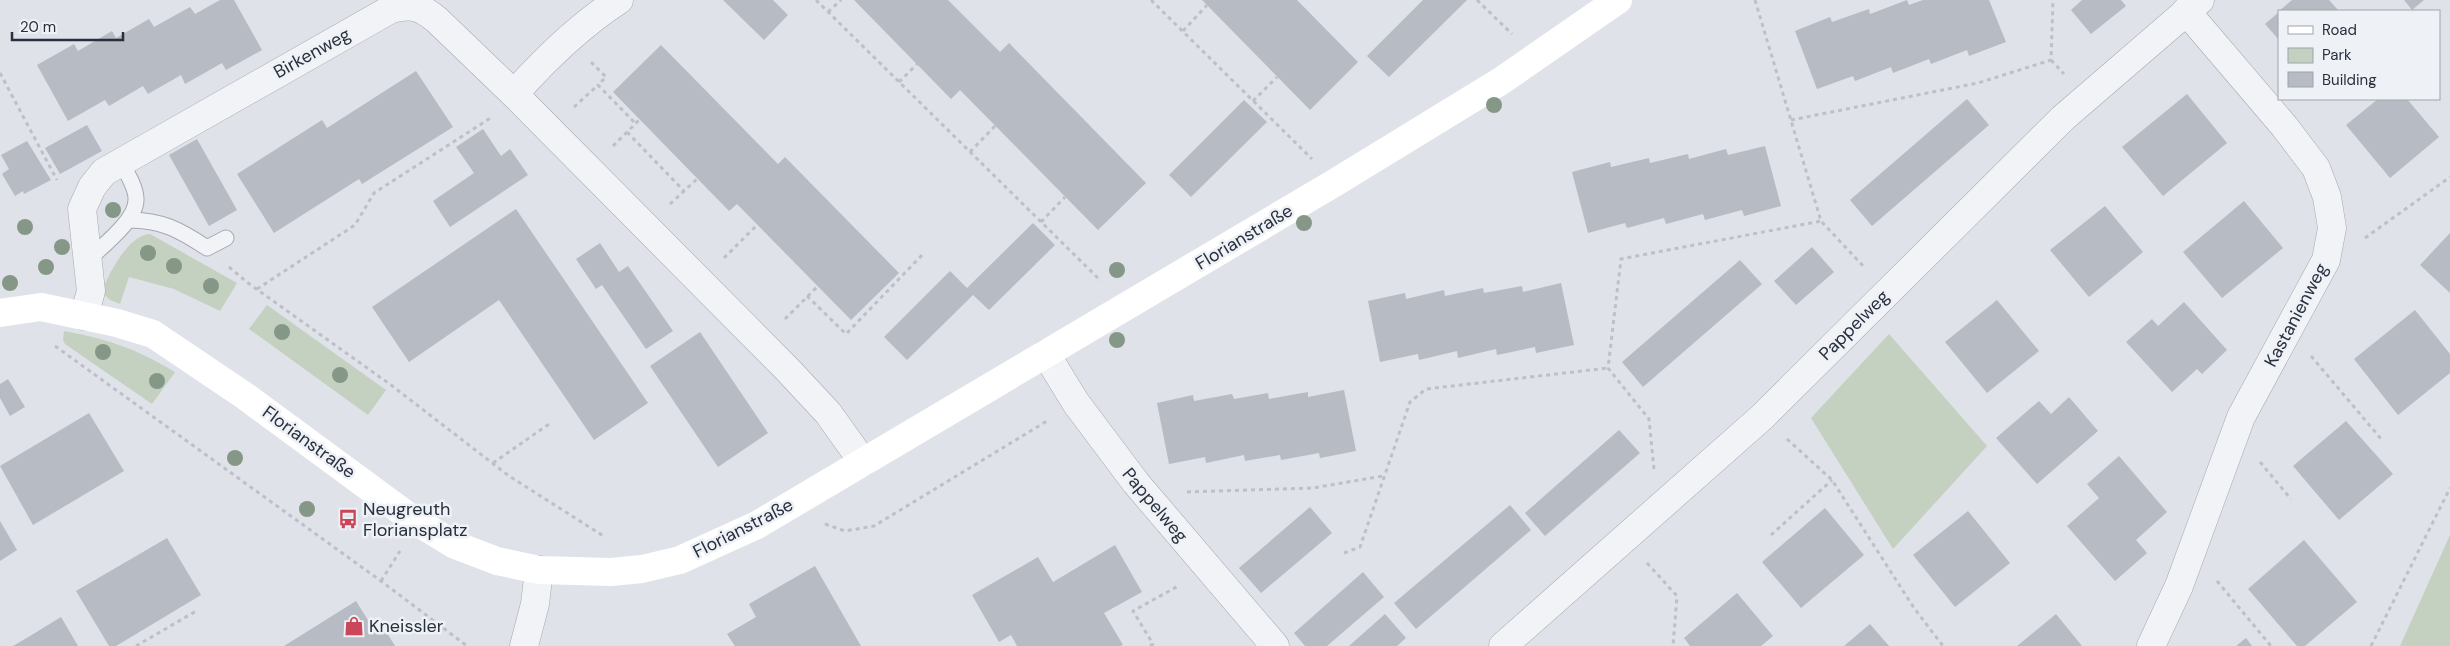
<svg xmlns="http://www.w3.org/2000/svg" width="2450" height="646" font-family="'DM Sans',sans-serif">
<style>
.green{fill:#c4d1c0}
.building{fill:#b6bbc4}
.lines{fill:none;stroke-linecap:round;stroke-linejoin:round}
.lane-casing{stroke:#a4a9b2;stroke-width:17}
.street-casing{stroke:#a4a9b2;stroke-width:29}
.path{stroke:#bdc0c6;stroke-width:3;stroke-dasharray:4 4;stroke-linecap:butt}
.lane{stroke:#f1f3f6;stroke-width:15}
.street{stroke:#f1f3f6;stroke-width:28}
.secondary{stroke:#fff;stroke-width:28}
.tree{fill:#859786}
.labels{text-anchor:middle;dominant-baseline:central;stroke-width:5;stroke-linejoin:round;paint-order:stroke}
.street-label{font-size:18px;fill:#28303e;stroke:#eef1f5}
.poi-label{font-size:18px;fill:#28303e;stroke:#eef1f5;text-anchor:start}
</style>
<rect width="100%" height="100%" fill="#dfe2e8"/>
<!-- green -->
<g class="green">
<path d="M150 234 237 283 220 311 174 289 129 277 120 304 110 300 103 293V289C110 271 129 235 150 234Z"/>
<path d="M267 305 386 390 368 415 249 329Z"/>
<path d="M64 331C111 340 134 348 175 372L152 404 65 344 63 340Z"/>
<path d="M1889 334 1987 446 1893 549 1811 418Z"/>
<path d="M2450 535V646H2400Z"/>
</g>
<!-- building -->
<g class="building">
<path d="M220 0H234L262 50 226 70 222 63 185 84 181 75 148 94 143 86 109 106 105 100 68 121 37 65 74 44 78 51 112 31 116 38 149 19 154 27 190 7 195 14Z"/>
<path d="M723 0H773L788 15 764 40Z"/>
<path d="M854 0H948L1000 52 1009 43 1146 183 1098 230 960 90 951 99Z"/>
<path d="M1202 0H1297L1358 62 1310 110Z"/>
<path d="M1423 0H1467L1389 77 1367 56Z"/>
<path d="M1907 0 1909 5 1923 0H1989L2006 42 1969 56 1967 50 1931 64 1929 59 1893 73 1891 67 1855 81 1853 76 1817 89 1795 31 1830 17 1832 22 1869 9 1870 14Z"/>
<path d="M2082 0H2121L2126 6 2091 34 2071 10Z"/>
<path d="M2292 0H2329L2339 11H2279Z"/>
<path d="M2404 0H2424L2412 10Z"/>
<path d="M2279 12V40L2265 24Z"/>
<path d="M661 45 778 164 785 157 899 273 851 320 737 204 729 211 613 92Z"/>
<path d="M416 71 453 127 362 184 359 179 274 233 237 174 322 120 327 128Z"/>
<path d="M2187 94 2227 143 2163 196 2122 147Z"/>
<path d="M1967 99 1989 125 1872 226 1850 200Z"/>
<path d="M2378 99H2407L2439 137 2390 178 2346 125Z"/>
<path d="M1244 100 1267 122 1191 197 1169 175Z"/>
<path d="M87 125 102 151 60 174 45 148Z"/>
<path d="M483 129 501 156 510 149 528 175 450 227 433 201 474 173 456 147Z"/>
<path d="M197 139 237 210 209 226 169 155Z"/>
<path d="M27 141 51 180 24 194 23 191 15 196 2 174 9 169 1 155Z"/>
<path d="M1765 146 1781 206 1744 216 1742 210 1705 220 1703 214 1666 224 1664 218 1627 228 1625 223 1588 233 1572 172 1610 162 1611 167 1649 158 1650 163 1688 154 1689 159 1726 149 1728 155Z"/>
<path d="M2244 201 2283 248 2222 298 2183 252Z"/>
<path d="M2105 206 2143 252 2089 297 2050 250Z"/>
<path d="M516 209 648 403 594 440 499 300 409 362 372 307Z"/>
<path d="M1033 223 1055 245 989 310 973 295 907 360 884 337 950 271 967 288Z"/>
<path d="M2450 233V293L2420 265Z"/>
<path d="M600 243 619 272 628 266 673 331 646 349 602 285 596 289 576 259Z"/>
<path d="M1812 247 1834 272 1796 305 1774 281Z"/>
<path d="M1740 260 1762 284 1643 387 1622 362Z"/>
<path d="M1561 283 1574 345 1536 353 1535 347 1497 355 1496 349 1458 358 1457 351 1419 360 1418 354 1380 362 1368 301 1405 293 1406 299 1444 290 1445 296 1483 288 1484 293 1522 286 1523 292Z"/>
<path d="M1997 300 2039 351 1987 393 1945 342Z"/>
<path d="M2184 302 2227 350 2202 374 2197 369 2172 392 2126 342 2152 319 2158 326Z"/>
<path d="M2415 310 2450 354V373L2398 415 2354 359Z"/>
<path d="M700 332 768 433 718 467 650 366Z"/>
<path d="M8 379 25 407 10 416 0 398V384Z"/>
<path d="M1344 390 1356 451 1320 458 1319 453 1281 460 1280 455 1245 461 1244 455 1206 463 1205 457 1169 464 1157 403 1193 395 1194 401 1232 394 1234 399 1268 393 1269 399 1308 392V397Z"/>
<path d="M2069 397 2098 431 2037 484 1996 438 2039 401 2051 414Z"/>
<path d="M89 413 124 471 33 525 0 466Z"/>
<path d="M2346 421 2393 474 2339 520 2293 466Z"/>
<path d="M1619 430 1640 453 1545 536 1525 513Z"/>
<path d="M2119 456 2167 512 2136 540 2147 553 2115 581 2067 526 2099 498 2087 484Z"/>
<path d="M1510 505 1531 530 1416 629 1394 603Z"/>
<path d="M1310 507 1332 533 1261 593 1239 568Z"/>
<path d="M1825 508 1864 555 1801 608 1762 562Z"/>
<path d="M1968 511 2010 563 1955 607 1913 555Z"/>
<path d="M0 521 17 550 0 561Z"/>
<path d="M167 538 201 595 116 646H109L76 591Z"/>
<path d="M2304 540 2357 602 2305 646H2297L2248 589Z"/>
<path d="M1115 545 1142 592 1104 613 1123 645 1120 646H1017L1011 635 999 642 972 595 1038 557 1053 582Z"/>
<path d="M815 566 861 646H735L727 634 756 617 749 604Z"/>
<path d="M1363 572 1384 597 1327 646H1305L1294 633Z"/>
<path d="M1737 593 1773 636 1761 646H1690L1684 638Z"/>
<path d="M356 601 376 633 384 628 395 646H284Z"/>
<path d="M1385 614 1406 638 1397 646H1349Z"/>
<path d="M2056 614 2082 646H2017Z"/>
<path d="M61 617 78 646H13L30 636Z"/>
<path d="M1870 624 1889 646H1844Z"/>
<path d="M2246 638 2252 646H2236Z"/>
</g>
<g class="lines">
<defs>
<g id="lane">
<path d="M129 220C162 220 180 230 207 248L226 238"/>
<path d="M88 260C102 246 137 220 136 199 136 187 127 173 121 163"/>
</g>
<g id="street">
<path d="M514 94 787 369 828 413 863 462"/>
<path d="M84 316 91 291 82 209 92 187 104 172 391 9C413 4 420 6 437 20L514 94C546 58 579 26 619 0"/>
<path d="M1046 354 1076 403 1136 483 1275 646"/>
<path d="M524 646 535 604 539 570"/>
<path d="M1503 646 1762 417 2063 118 2200 0"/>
<path d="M2151 646 2179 586 2241 417 2326 260 2332 228 2327 197 2316 168 2284 126 2186 11"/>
</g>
</defs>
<!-- lane casing -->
<use href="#lane" class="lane-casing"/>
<!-- street casing -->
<use href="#street" class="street-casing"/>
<!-- path -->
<g class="path">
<path d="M816 0 1101 281"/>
<path d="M1151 0 1312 159"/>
<path d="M1477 0 1512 34"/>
<path d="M1755 0 1821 221 1865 268"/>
<path d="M828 12 841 0"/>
<path d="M1183 31 1207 5"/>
<path d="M2051 60 2064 74"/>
<path d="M591 62 606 77 598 85 636 124"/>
<path d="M0 73 57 180"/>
<path d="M899 82 917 64"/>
<path d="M1253 101 1277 77"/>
<path d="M574 107 598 85"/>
<path d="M1791 120 1978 83 2051 60 2053 0"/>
<path d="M627 132 684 191"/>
<path d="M613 146 639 120"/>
<path d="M970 152 995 126"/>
<path d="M670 204 697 179"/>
<path d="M1041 222 1065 197"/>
<path d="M2365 238 2450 177"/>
<path d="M724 258 757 225"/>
<path d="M229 267 248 283 391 385 509 476 605 537"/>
<path d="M257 289 355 225 374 193 492 117"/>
<path d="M807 296 846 334 924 253"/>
<path d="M785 319 818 286"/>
<path d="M55 346 381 581 467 646"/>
<path d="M2311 356 2382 440"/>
<path d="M1787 439 1832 480 1914 608 1943 646"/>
<path d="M2260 462 2291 499"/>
<path d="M493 463 552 422"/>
<path d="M1654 469 1649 419 1608 368 1621 259 1821 221"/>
<path d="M1187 492 1313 488 1383 476"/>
<path d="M825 524 845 531 874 526 1047 421"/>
<path d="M1771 535 1832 480"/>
<path d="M1344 553 1360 547 1410 402 1426 389 1608 368"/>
<path d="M1647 563 1677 596 1673 646"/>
<path d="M381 581 400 551"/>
<path d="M2217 581 2271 646"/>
<path d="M136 646 198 610"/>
<path d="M1150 646 1153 644 1133 611 1180 585"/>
<path d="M2371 646 2450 488"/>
</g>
<!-- lane -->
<use href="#lane" class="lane"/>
<!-- street -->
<use href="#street" class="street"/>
<!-- secondary -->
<path class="secondary" d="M0 313 41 307 117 323 153 334 245 396 408 516 455 545 497 561 539 570 611 572 642 569 680 560 757 525 1336 182 1501 81 1618 0"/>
</g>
<!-- trees -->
<g class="tree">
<circle cx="1494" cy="105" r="8"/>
<circle cx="113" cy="210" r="8"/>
<circle cx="1304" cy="223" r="8"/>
<circle cx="25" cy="227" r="8"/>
<circle cx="62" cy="247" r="8"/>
<circle cx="148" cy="253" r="8"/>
<circle cx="174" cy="266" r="8"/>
<circle cx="46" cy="267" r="8"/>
<circle cx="1117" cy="270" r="8"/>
<circle cx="10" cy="283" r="8"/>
<circle cx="211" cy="286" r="8"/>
<circle cx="282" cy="332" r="8"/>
<circle cx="1117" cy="340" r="8"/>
<circle cx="103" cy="352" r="8"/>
<circle cx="340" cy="375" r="8"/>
<circle cx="157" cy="381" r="8"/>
<circle cx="235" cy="458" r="8"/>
<circle cx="307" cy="509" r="8"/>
</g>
<!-- icons -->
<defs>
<symbol id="bus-bare" viewBox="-9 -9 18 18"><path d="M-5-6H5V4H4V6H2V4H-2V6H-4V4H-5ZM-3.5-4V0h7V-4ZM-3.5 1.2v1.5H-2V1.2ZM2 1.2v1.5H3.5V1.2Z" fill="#ca4658" stroke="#eef1f5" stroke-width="2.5" paint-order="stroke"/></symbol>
<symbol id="shop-bare" viewBox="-9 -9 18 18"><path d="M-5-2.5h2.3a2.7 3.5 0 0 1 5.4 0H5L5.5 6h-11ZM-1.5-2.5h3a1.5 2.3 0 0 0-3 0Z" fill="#ca4658" stroke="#eef1f5" stroke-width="2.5" paint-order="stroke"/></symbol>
</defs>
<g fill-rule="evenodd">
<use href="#bus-bare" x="334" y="505" width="28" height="28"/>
<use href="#shop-bare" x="340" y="612" width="28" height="28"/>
</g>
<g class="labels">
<!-- street labels -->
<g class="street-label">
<text transform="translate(312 53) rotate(-29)">Birkenweg</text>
<text transform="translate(1244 237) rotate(-31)">Florianstraße</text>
<text transform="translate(2296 315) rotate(-62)">Kastanienweg</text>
<text transform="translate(1854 325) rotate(-45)">Pappelweg</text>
<text transform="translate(309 442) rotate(36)">Florianstraße</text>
<text transform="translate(1155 505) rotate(50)">Pappelweg</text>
<text transform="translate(743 528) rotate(-27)">Florianstraße</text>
</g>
<!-- poi labels -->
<g class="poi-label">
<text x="363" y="509">Neugreuth<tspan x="363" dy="21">Floriansplatz</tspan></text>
<text x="369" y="626">Kneissler</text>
</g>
</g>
<!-- legend -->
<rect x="2278" y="10" width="162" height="90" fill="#eef1f5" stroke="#9fa4ac"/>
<rect x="2288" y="26" width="25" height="8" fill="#ffffff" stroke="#9fa4ac"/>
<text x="2322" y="35" font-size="15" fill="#28303e">Road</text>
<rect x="2288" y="48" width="25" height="15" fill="#c4d1c0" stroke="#9fa4ac"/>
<text x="2322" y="60" font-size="15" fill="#28303e">Park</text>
<rect x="2288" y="72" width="25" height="15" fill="#b6bbc4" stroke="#9fa4ac"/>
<text x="2322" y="85" font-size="15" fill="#28303e">Building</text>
<!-- scale -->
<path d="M12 32v8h111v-8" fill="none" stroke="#28303e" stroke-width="2.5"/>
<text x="20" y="32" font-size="15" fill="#28303e" stroke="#eef1f5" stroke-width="4" paint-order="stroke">20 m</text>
</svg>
